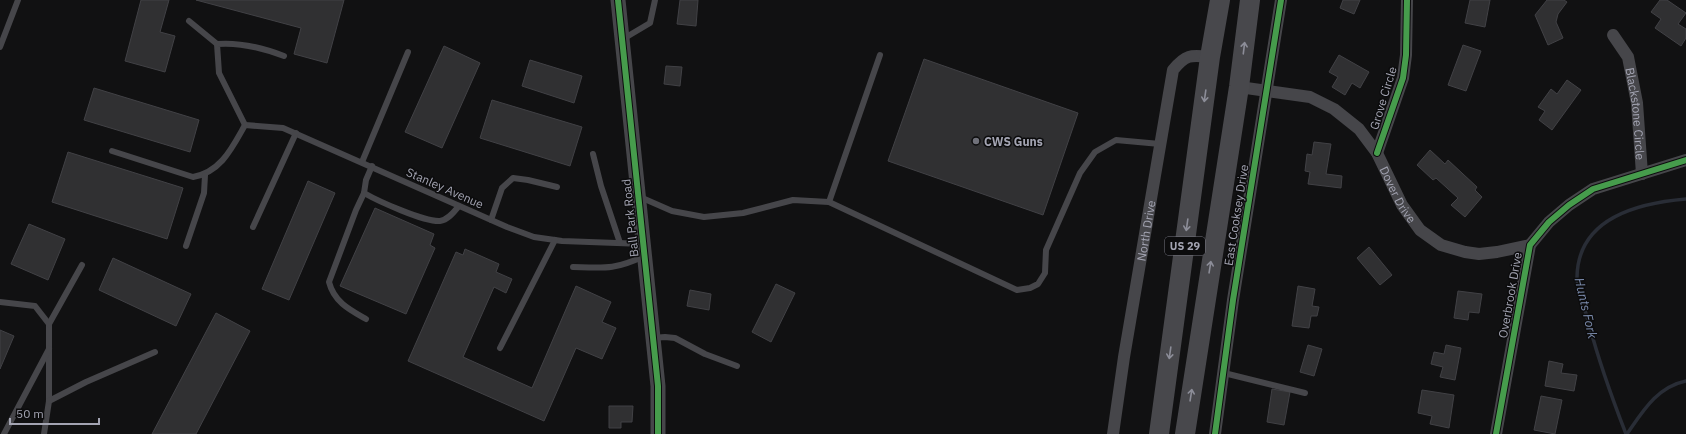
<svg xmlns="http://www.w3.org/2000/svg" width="1686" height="434" font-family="'IBM Plex Sans',sans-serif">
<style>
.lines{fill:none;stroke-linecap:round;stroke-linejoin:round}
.stream{stroke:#292d36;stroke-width:3.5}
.building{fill:#303032;stroke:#414145}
.service{stroke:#46464a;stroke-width:6}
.minor{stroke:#46464a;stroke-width:12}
.tertiary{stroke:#46464a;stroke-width:15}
.trunk{stroke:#48484c;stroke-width:20}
.cycleway-casing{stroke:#0c0c0d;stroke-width:8}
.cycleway{stroke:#469c4c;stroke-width:6}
.oneway{stroke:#8c8d98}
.poi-dot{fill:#70717a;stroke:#0c0c0d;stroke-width:1.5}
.labels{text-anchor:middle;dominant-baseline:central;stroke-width:3;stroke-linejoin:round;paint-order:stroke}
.shield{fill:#0c0c0d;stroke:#767680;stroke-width:1}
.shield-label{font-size:11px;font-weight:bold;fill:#a3a4b2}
.street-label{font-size:12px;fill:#a3a4b2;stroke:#0c0c0d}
.poi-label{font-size:12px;font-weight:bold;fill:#a3a4b2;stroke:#0c0c0d;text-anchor:start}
.water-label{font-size:13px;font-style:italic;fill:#7b8bac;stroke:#0c0c0d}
</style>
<rect width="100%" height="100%" fill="#111112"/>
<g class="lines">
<!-- stream -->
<g class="stream">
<path d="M1626 434C1612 398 1599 362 1589 324 1586 312 1577 289 1577 277 1578 218 1638 203 1686 199"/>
<path d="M1627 434C1643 411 1657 387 1686 381"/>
</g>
</g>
<!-- building -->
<g class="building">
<path d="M141 0H169L160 32 175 36 165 72 125 61Z"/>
<path d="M196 0H344L327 63 294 54 301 28Z"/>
<path d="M680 0H698L696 26 677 24Z"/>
<path d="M1343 0H1360L1354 14 1340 8Z"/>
<path d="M1470 0H1490L1485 27 1465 23Z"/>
<path d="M1547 0H1564L1567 2 1558 14 1556 22 1563 38 1548 45 1535 15Z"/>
<path d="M1660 0H1667L1686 13 1678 24 1686 29V38L1681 46 1655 28 1661 19 1651 12Z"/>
<path d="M1463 45 1481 51 1466 91 1448 85Z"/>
<path d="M444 46 480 63 442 148 405 132Z"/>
<path d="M1339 55 1369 72 1360 88 1352 83 1345 95 1332 87 1338 77 1329 72Z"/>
<path d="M924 59 1078 113 1043 215 888 161Z"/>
<path d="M530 60 582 76 574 103 522 86Z"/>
<path d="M666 66 682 67 680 86 664 84Z"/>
<path d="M1567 80 1581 90 1552 130 1539 120 1545 111 1538 107 1551 89 1557 94Z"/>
<path d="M94 88 199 120 190 152 84 120Z"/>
<path d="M492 100 582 127 570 166 480 138Z"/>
<path d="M1314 142 1331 144 1326 174 1342 176 1341 188 1308 184 1310 172 1305 171 1307 154 1312 155Z"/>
<path d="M1430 150 1445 164 1448 160 1477 187 1475 190 1482 197 1465 217 1451 205 1458 198 1436 178 1433 180 1417 165Z"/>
<path d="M68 152 183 188 167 239 52 202Z"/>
<path d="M308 181 335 193 289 300 262 289Z"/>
<path d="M375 208 434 234 430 245 435 248 406 314 340 286Z"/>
<path d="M29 224 65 239 48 280 11 264Z"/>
<path d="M1369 247 1392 275 1380 285 1357 258Z"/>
<path d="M465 249 499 264 496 272 512 279 506 293 494 287 463 357 532 388 576 286 611 302 602 322 616 328 602 359 576 348 544 421 408 361 456 252 463 255Z"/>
<path d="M113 258 191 294 176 326 99 290Z"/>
<path d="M776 284 795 293 771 342 752 332Z"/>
<path d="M1298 286 1315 289 1312 306 1319 307 1317 316H1311L1309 328 1292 326Z"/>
<path d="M690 290 711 294 709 310 687 306Z"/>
<path d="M1458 291 1482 294 1479 313 1469 312 1468 320 1454 318Z"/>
<path d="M216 313 250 331 196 434H152Z"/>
<path d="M0 330 14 336 0 369Z"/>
<path d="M1308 345 1322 349 1314 376 1300 372Z"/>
<path d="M1446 345 1461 348 1455 380 1440 377 1443 367 1431 364 1434 352 1444 354Z"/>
<path d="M1549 361 1563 364 1561 373 1577 375 1574 391 1545 386Z"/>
<path d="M1272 389 1290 392 1284 425 1267 422Z"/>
<path d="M1422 390 1454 395 1449 428 1430 424 1432 416 1418 413Z"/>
<path d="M1541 396 1562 400 1555 434 1534 430Z"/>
<path d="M609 406H633L632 422H621V428H609Z"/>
</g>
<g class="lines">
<!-- service -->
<g class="service">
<path d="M189 21 217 44"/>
<path d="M623 39 650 23 655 0"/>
<path d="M0 47 18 0"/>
<path d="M245 125 283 128 507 227 534 237 562 241 644 244"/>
<path d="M245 125 219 73 217 44C240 42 263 48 284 56"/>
<path d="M112 151 193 177C221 172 232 148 245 125"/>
<path d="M593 154 601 186 620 243"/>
<path d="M362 162 408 52"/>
<path d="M372 166 366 180 364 193C378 201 424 222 440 221 448 220 454 212 459 206"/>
<path d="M364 193 356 210 329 282C334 302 350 310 366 319"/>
<path d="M640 197 672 211 704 217 743 213 793 200 829 202 1017 290 1030 288 1038 284 1045 273 1046 250 1080 173 1095 152 1116 140 1160 144"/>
<path d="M829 202 880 55"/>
<path d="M491 220 502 188 513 178 528 180 557 187"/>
<path d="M253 227 296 133"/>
<path d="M186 246 204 193 205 175"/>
<path d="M573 267C604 268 615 270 644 256"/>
<path d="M0 302 35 306 49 324V401L44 434"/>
<path d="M49 324 82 265"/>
<path d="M653 338 665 337 675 338 705 354 737 366"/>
<path d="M500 348 555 240"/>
<path d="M1224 373 1305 393"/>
<path d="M49 401 86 382 155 352"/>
<path d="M4 434 49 349"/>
</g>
<!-- minor -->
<g class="minor">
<path id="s1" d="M1613 35 1628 57 1637 103 1642 174"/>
<path id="s2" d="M1239 87 1310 97 1334 109 1359 129 1377 153 1402 205 1420 230 1441 245 1465 252 1479 254 1497 252 1530 245"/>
<path d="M1377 153 1403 78 1406 55 1407 0"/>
<path id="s3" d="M1113 434 1124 357 1173 70C1186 54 1191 55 1210 57"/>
<path d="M1215 434 1233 300 1281 0"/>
<path d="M1496 434 1530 245 1549 222 1569 205 1593 189 1686 160"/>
</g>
<!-- tertiary -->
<path class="tertiary" d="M618 0 658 386V434"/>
<!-- trunk -->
<g class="trunk">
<path d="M1159 434 1210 57 1220 0"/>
<path d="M1185 434 1239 87 1250 0"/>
</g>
<defs>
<g id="cycleway">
<path d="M618 0 658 386V434"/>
<path d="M1377 153 1403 78 1406 55 1407 0"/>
<path d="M1215 434 1233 300 1281 0"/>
<path d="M1496 434 1530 245 1549 222 1569 205 1593 189 1686 160"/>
</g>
</defs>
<!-- cycleway casing -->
<use href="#cycleway" class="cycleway-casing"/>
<!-- cycleway -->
<use href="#cycleway" class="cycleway"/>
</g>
<!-- one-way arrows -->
<defs><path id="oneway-shaft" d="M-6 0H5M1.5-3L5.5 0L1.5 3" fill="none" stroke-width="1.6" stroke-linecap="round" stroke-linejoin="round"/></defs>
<g class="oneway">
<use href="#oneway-shaft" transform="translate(1244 48) rotate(-83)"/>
<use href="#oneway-shaft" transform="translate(1205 96) rotate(98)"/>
<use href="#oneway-shaft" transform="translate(1187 225) rotate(98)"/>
<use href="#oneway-shaft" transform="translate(1210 267) rotate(-81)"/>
<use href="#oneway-shaft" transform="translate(1170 353) rotate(98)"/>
<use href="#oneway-shaft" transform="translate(1191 395) rotate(-81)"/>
</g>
<!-- markers -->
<circle class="poi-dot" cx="976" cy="141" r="4"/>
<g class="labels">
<!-- shield labels -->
<rect class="shield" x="1165" y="237" width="40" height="18" rx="3"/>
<g class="shield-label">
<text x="1185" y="246">US 29</text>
</g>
<!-- street labels -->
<g class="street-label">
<text transform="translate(1383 98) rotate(-73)">Grove Circle</text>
<text stroke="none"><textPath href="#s1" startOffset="84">Blackstone Circle</textPath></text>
<text transform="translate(445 188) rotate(24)">Stanley Avenue</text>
<text stroke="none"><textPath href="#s2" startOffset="207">Dover Drive</textPath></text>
<text transform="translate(1236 215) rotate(-81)">East Cooksey Drive</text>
<text transform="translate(630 218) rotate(-96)">Ball Park Road</text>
<text stroke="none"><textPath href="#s3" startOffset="206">North Drive</textPath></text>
<text transform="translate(1510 295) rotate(-80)">Overbrook Drive</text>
</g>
<!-- poi labels -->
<g class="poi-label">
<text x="984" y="141">CWS Guns</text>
</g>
<!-- water labels -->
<g class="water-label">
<text transform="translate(1586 308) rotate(77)">Hunts Fork</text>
</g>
</g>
<!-- scale -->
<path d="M10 418v6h89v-6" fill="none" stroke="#a3a4b2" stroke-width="2"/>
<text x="16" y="418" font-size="12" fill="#a3a4b2" stroke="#0c0c0d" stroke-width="3" paint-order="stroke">50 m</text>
</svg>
